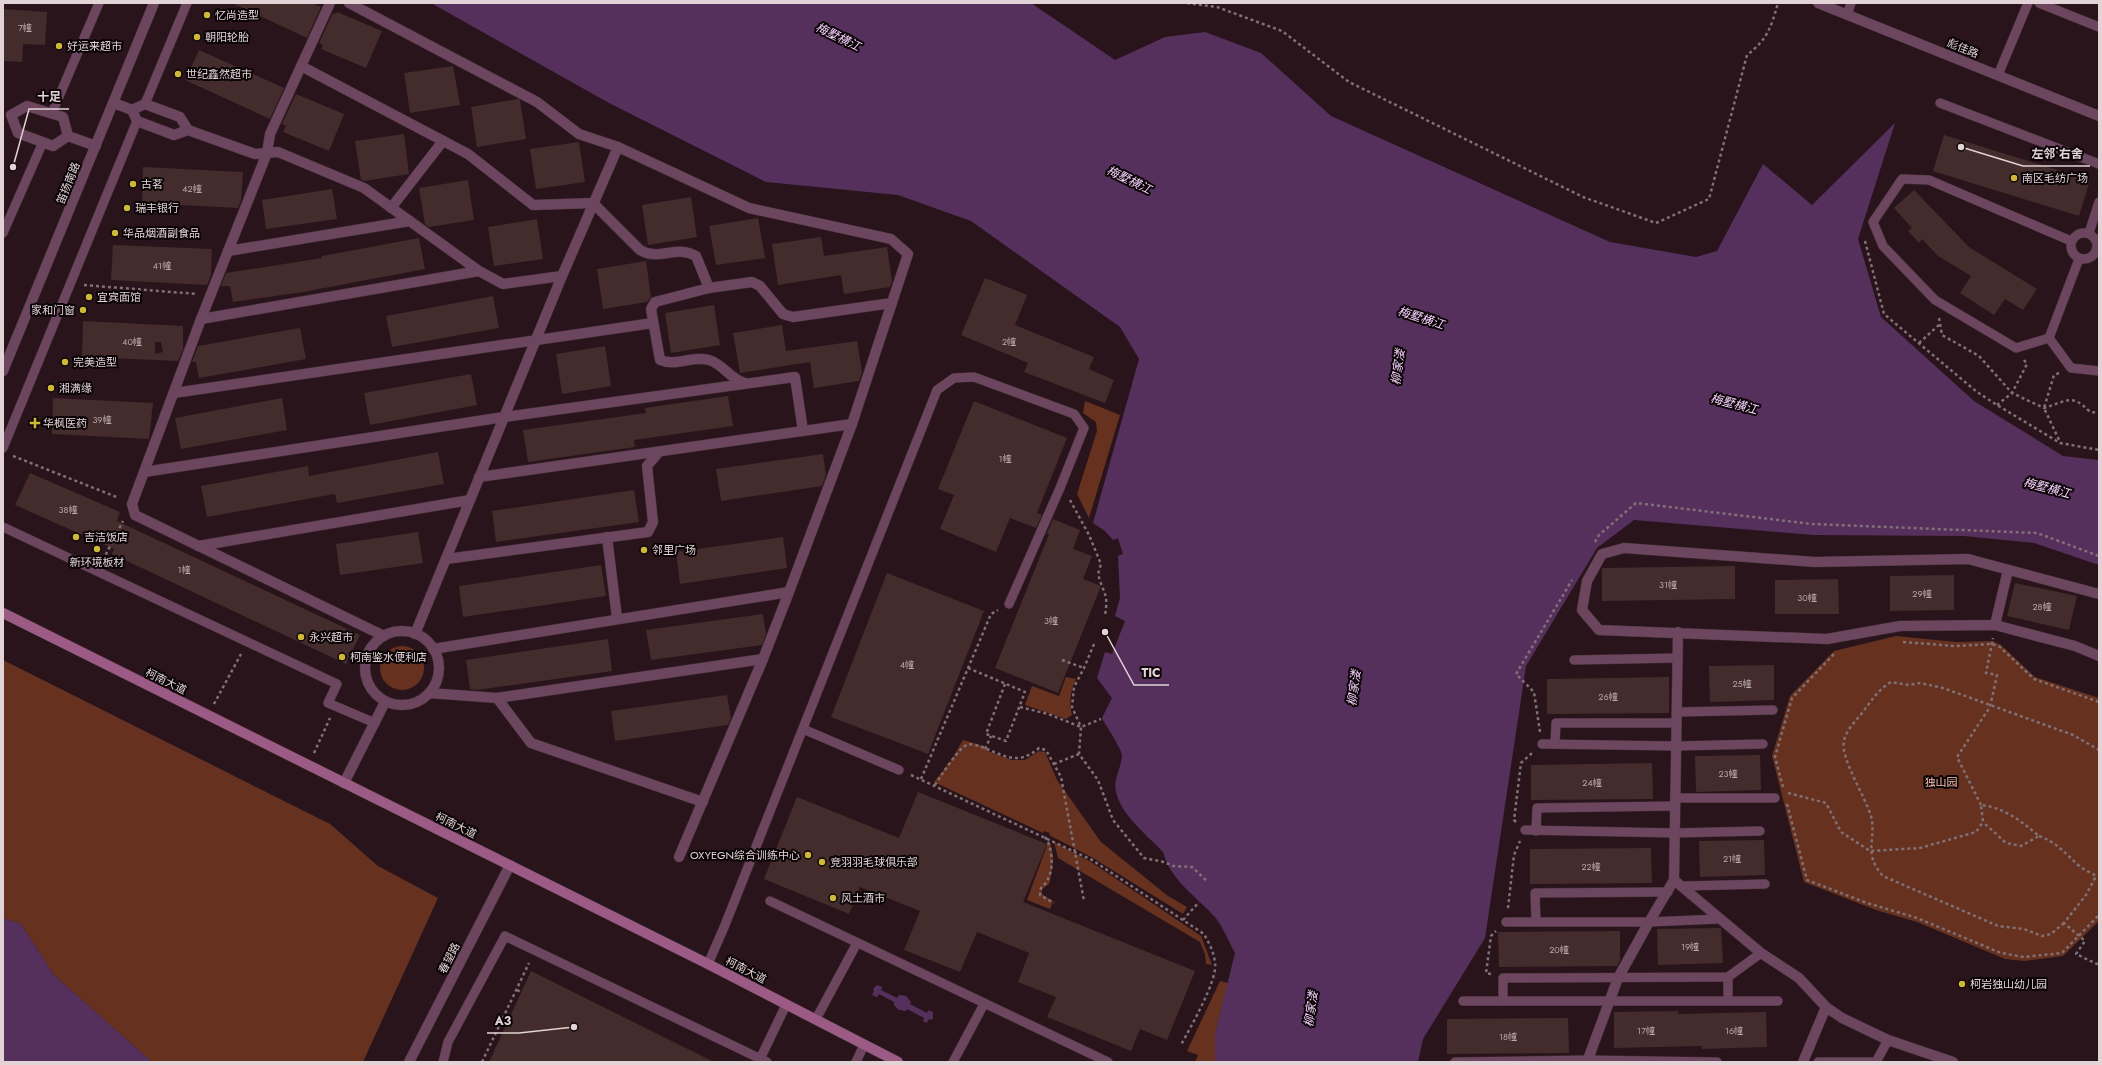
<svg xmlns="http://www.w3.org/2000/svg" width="2102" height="1065" font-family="Jost,'Noto Sans SC',sans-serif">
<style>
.green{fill:#66321f}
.water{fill:#56305d}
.building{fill:#432c2b;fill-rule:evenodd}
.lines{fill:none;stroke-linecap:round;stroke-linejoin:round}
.service-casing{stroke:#422f34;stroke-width:10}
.minor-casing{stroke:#422f34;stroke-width:11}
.secondary-casing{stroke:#422f34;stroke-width:11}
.path{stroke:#817075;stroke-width:2.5;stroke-dasharray:3 3;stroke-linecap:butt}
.service{stroke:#6c455e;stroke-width:9}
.minor{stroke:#6c455e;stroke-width:10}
.secondary{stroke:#9b5b85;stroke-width:10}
.poi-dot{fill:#ceb837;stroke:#0b0406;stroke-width:1.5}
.labels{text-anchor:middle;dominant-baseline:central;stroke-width:4;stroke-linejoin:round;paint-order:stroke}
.number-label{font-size:9px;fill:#baa9ab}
.poi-label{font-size:11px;fill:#e1d3d6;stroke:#0b0406;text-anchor:start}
.street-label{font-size:11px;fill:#e1d3d6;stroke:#0b0406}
.park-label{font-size:11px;fill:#f9c1ad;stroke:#0b0406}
.water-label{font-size:12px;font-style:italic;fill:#f8d3ff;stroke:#0b0406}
.leader{fill:none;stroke:#e1d3d6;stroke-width:1.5}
.callout-dot{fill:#e1d3d6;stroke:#0b0406;stroke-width:1.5}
.callout-label{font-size:12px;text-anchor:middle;font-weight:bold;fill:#e1d3d6;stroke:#0b0406;stroke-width:4;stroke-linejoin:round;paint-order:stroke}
</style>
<rect width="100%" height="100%" fill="#28141a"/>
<!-- green -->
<g class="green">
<path d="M1085 401 1120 415 1089 518 1077 494 1097 431 1096 422 1083 413Z"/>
<path d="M1896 636 1956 642 1993 641 2001 645 2035 677 2099 698V921L2063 956 2024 961 2005 959 1917 922 1876 910 1804 882 1772 756 1790 696 1834 651Z"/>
<circle cx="402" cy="668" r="22"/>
<path d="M3 660 330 824 378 866 438 898 363 1062H152L54 975 21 924 3 918Z"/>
<path d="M1066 677 1076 679C1070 690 1069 704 1072 715L1066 719 1025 705 1032 686 1059 696Z"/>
<path d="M963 740 984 746 988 751 1012 760H1025L1039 751 1045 752 1057 780 1101 842 1168 896 1187 907 1183 914 1093 858 1049 835 1050 833 1044 831 1043 833 934 782 952 759Z"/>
<path d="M1049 840C1055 853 1053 871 1049 884L1042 889V894L1053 901 1050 909 1027 900Z"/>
<path d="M1054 842 1091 862 1201 936 1212 965 1206 964 1205 954 1200 942 1058 858Z"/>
<path d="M1220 981 1228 983 1215 1034V1062H1195L1198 1055 1187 1051Z"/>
</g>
<!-- water -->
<g class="water">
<path d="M431 3H1031L1115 60 1165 37 1205 32 1261 53 1331 116 1610 242 1696 257 1717 251 1763 164 1812 205 1895 123 1858 239 1881 317 1974 401 2063 456 2099 460V565L2034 543 1964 536 1813 535 1634 520 1597 548 1526 666 1485 938 1423 1039 1418 1062H1215V1034L1235 953C1229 942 1223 927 1215 917 1196 896 1171 881 1163 852 1147 835 1121 815 1116 792 1113 779 1121 769 1122 756 1122 749 1106 726 1102 718L1112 698 1097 678 1105 652 1112 654 1125 621 1115 616 1120 598 1118 556 1123 554 1118 538 1113 540 1105 531 1093 523 1139 359 1120 327 971 221 898 195 766 182 609 103Z"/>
<path d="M3 918 21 924 54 975 152 1062H3Z"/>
<path d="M877 985 882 987 881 990 897 998 899 995 906 996 911 1002 910 1004 927 1013 928 1010 933 1012V1019L928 1020 927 1023 923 1021 924 1018 907 1009 906 1011 899 1010 894 1005V1002L879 994 877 997 872 995 874 991 873 989Z"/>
</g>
<!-- building -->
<g class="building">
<path d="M232 3H312L321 7 307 38Z"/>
<path d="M3 9 47 12 45 45 23 44 22 62 3 61Z"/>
<path d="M337 12 382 31 366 68 321 49 323 45 319 43 333 13 336 14Z"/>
<path d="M199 50 284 88 270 119 185 80Z"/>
<path d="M453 66 460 105 410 113 404 73Z"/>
<path d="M296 94 344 114 329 151 283 132 286 126 282 124Z"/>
<path d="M518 99 520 100 526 139 477 147 471 107Z"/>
<path d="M404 134 409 174 364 181 361 180 355 141Z"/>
<path d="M1944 135 2090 180 2079 216 1933 171Z"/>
<path d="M579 142 585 182 536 189 530 149Z"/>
<path d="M143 167 243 172 241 200 238 208 142 203Z"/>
<path d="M468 180 474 220 429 227 425 224 419 188Z"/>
<path d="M332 189 337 219 266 229 262 200Z"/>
<path d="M1914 190 1969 247 2037 289 2023 310 2005 299 1994 315 1960 293 1971 276 1938 256 1922 239 1919 243 1908 231 1912 228 1894 208Z"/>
<path d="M691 197 697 237 648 245 642 205Z"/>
<path d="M758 218 765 258 716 265 709 226Z"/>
<path d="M537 219 543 259 494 266 488 227Z"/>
<path d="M821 237 824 256 887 247 892 281 890 287 844 294 841 275 778 285 772 244Z"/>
<path d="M419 238 425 269 303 292 233 302 230 286H221L226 273 322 258V256Z"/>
<path d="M113 245 212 249 211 275 207 285 111 280Z"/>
<path d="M646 261 651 297 647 302 603 309 597 269Z"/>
<path d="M985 278 1027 295 1015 325 1094 357 1089 369 1114 380 1105 403 1024 372 1028 363 961 335Z"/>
<path d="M493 296 499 328 392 347 386 316Z"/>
<path d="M714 305 720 345 671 353 665 313Z"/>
<path d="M83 321 183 326V349L178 361 82 357ZM155 342H161L163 352 155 354Z"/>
<path d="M782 325 786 351 857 341 862 372 859 381 814 388 810 362 740 373 733 333Z"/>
<path d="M300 328 306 359 199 378 196 362H192L198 346Z"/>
<path d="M605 346 611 386 562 394 556 354Z"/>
<path d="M471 374 477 405 370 425 364 393Z"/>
<path d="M728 396 733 426 634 440 635 447 528 462 523 430 646 413 645 408Z"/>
<path d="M53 398 153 403 149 439 52 434Z"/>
<path d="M282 398 287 430 181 449 175 418Z"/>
<path d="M974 401 1067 438 1037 513 1042 515 1036 528 1010 518 996 552 940 529 954 495 938 489Z"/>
<path d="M438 452 444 484 337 503 335 494 207 517 201 486 308 466 309 476Z"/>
<path d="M823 454 826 475 822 486 721 501 716 469Z"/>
<path d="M30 473 120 512 117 521 360 635 346 664 112 554 114 549 15 505Z"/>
<path d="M634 490 639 522 496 542 492 511Z"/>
<path d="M1053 519 1080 530 1073 549 1092 556 1083 579 1101 586 1058 693 995 668 1049 534 1047 533Z"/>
<path d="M418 532 423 563 340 575 336 544Z"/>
<path d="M783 537 787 568 680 584 676 552Z"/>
<path d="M601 565 606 596 463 617 459 586Z"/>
<path d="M1735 566V599L1602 601V568Z"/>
<path d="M887 573 984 611 928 754 831 717Z"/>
<path d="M1954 575V610L1890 611V576Z"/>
<path d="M1838 579 1839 614H1775V580Z"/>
<path d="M2015 583 2077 596 2069 630 2007 616Z"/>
<path d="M763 614 766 634 762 645 651 660 646 630Z"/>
<path d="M608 639 612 671 477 690 470 689 466 660Z"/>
<path d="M1774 665V700L1710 702 1709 666Z"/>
<path d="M1669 677V713L1547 714V679Z"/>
<path d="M727 695 731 718 728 725 615 741 611 711Z"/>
<path d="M1760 755 1761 790 1696 792 1695 756Z"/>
<path d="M1652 763 1653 799 1531 800V765Z"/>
<path d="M918 792 1047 844 1023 902 1195 971 1167 1040 1140 1029 1131 1051 1047 1017 1056 997 1018 982 1029 953 977 932 960 972 904 950 920 911 860 887 849 914 764 879 797 797 899 838Z"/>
<path d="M1764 840 1765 875 1700 877 1699 841Z"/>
<path d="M1651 848 1652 883 1530 884V849Z"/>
<path d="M1721 928 1723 963 1658 965 1657 929Z"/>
<path d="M1620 931V960L1617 966 1499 967 1498 932Z"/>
<path d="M531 971 714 1062H489Z"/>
<path d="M1678 1011V1014L1766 1012 1767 1047 1702 1049V1046L1614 1048V1012Z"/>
<path d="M1568 1018 1569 1053 1447 1054V1019Z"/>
</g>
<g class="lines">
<defs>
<g id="service">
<path d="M2039 3 2099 27"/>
<path d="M1847 15 1851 3"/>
<path d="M1998 75 2028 3"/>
<path d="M1940 103 2099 164"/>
<path d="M145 104 187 3"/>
<path d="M52 113 99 3"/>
<circle cx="2084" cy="246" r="13"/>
<path d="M3 233 43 142"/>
<path d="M2089 233 2099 202"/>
<path d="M2071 241 1929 180 1902 179 1873 222 1883 246 1935 300 2016 348 2049 338 2071 368 2099 371"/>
<path d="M2049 338 2079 259"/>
<path d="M3 448 137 121"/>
<path d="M3 527 337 684 328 703 375 723"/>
<path d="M1574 660 1678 658"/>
<path d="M1677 712 1773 710"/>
<path d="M803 729 899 770"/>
<path d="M1542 744 1676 746 1763 744"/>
<path d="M1555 744 1556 723H1676"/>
<path d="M1675 798H1775"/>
<path d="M1525 830 1675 833 1760 831"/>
<path d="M1536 831 1537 808 1675 806"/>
<path d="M1684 886 1765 884"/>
<path d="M770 901 1108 1062"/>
<path d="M1536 921 1535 893 1668 892"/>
<path d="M1506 922H1649L1719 919"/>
<path d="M708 964 725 925 937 390 954 378 974 377 1074 414 1084 428 1060 488 1009 604"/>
<path d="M1728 977V1000"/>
<path d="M1463 1001H1778"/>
<path d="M1503 1001V978L1728 977 1761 953"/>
<path d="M816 1019 857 943"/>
<path d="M760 1059 786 1005"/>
<path d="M443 1062 448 1042 505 936 767 1062"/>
<path d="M856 1062 864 1045"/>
<path d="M953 1062 984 1004"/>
<path d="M1455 1062 1587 1060 1717 1062"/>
<path d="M1818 1062H1876L1888 1040"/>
</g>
<g id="minor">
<path d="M330 3 270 134 267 153 201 319 132 504 135 515 384 636"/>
<path d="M349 3 537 102 579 134 618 147 749 208 891 239 908 254 852 424 789 592 763 659 679 857"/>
<path d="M1818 3 2099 116"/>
<path d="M301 66 468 154 533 205 593 203 640 250C660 262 675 244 696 256L709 288 752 282 760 286 783 314 793 317 892 303"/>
<path d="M114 103 132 110"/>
<path d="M145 104 180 117 188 130 174 135 137 121 132 110Z"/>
<path d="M27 106 63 117 68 136 53 146 18 133 11 115Z"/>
<path d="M188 130 255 154 278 152 364 188 479 271 503 284 562 276"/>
<path d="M68 136 96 146"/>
<path d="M391 208 443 141"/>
<path d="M228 251 410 221"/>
<path d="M709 288 655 302 651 309 660 360C676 367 693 355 709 360 723 364 730 379 745 383"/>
<path d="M201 319 479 271"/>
<path d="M3 371 154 3"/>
<path d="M174 393 653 323"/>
<path d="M144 472 504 417 795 377 803 431"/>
<path d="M479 477 852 424"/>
<path d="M607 537 617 618"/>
<path d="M198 546 470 500"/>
<path d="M446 559 648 532 653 522 647 466 659 452"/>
<path d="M2099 594 1968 559 1815 562 1624 548 1602 554 1587 581 1582 610 1599 630 1827 639 1900 626 1995 625 2075 646 2099 656"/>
<path d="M1995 625 2008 570"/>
<circle cx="402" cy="668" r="37"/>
<path d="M415 634 562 276 618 147"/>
<path d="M433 649 789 592"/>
<path d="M429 693 497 698 763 659"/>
<path d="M497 698 531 743 703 802"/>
<path d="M344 783 385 702"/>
<path d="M1674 880 1761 953 1799 978 1826 1007 1842 1018 1888 1040 1953 1062"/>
<path d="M409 1062 510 865"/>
<path d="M1587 1062 1618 978 1649 922 1674 880 1678 632"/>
<path d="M1803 1062 1826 1007"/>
</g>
<path id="secondary" d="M3 613 708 964 898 1062"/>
</defs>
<!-- service casing -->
<use href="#service" class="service-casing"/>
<!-- minor casing -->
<use href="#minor" class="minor-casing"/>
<!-- secondary casing -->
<use href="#secondary" class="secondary-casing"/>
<!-- path -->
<g class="path">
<path d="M1187 3 1217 7 1282 31 1349 82 1583 197 1656 223 1709 199 1747 55C1768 39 1771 27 1778 3"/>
<path d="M1865 241 1884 314 1977 392 1997 405 2060 443 2099 450"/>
<path d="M84 285 197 294"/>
<path d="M1939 318 1942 335 1979 356 2012 393 2044 408C2067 401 2072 393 2090 412L2099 413"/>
<path d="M1919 343 1940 324"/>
<path d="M2059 373 2054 375 2044 408 2060 442"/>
<path d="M1997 405 2012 393 2027 364 2024 360"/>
<path d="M13 456 119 498"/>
<path d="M1070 500 1089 535 1101 564 1098 574C1103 593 1109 594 1105 615"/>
<path d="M1595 542 1599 535 1636 503 1812 524 2037 533 2099 556"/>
<path d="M103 560 123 521"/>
<path d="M1903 642 1955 646 1992 644 2000 647 2034 679 2099 702"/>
<path d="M1094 644 1084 668 1074 687 1072 707 1081 727 1079 754 1098 780 1113 820 1144 858 1164 862 1173 866 1192 867 1208 882"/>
<path d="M1062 660 1084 668"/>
<path d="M968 668 1025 692 1006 741 986 734 1005 684"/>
<path d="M214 704 241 654"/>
<path d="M1020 707 1048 714 1081 727 1101 719"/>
<path d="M1540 732 1534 692 1516 674 1572 580"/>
<path d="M985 749 991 736"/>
<path d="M314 753 330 718"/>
<path d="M1054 764 1079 754"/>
<path d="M911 775 1092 860 1204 934C1209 943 1214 952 1215 963 1218 980 1190 1028 1181 1045"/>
<path d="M921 779 991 614 998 610"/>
<path d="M935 785C940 777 960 746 967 745 972 743 978 746 982 747 1005 756 1018 766 1039 748L1046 750 1061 777 1084 901"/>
<path d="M1783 787 1775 757 1792 698 1835 653"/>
<path d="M1788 793 1826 803 1841 832 1870 851 1920 848 1976 832 1983 822 1981 805C2005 808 2021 821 2039 836L2021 846 2006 843 1983 822"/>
<path d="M1787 804 1807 880 1867 903 1917 918 2001 953 2024 957 2062 953 2099 915"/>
<path d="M1981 805 1957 757 1990 707 1997 675 1986 673 1993 638"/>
<path d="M1516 822 1514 820 1521 763 1532 753"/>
<path d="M2039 836C2056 842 2064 852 2077 864 2082 869 2090 872 2096 876L2086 895 2064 923 2085 941 2076 954 2099 965"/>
<path d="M1045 837C1054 850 1055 877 1041 888L1040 895 1054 903"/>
<path d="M1508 908 1514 855 1520 841"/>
<path d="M1183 920 1199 902"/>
<path d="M2064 923 2051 934 2042 936 2024 929 1998 926 1883 876C1862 853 1877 839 1871 816 1865 796 1840 758 1844 741 1846 730 1855 722 1862 713 1871 701 1878 690 1891 682L1909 685 1920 683 1943 688 2073 735 2099 750"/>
<path d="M1491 974 1486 973 1491 936 1496 931"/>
<path d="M517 990 521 992"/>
<path d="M482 1062 529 963"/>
</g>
<!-- service -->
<use href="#service" class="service"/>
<!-- minor -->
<use href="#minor" class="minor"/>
<!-- secondary -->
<use href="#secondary" class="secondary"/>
</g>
<!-- markers -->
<g class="poi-dot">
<circle cx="207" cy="15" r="4"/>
<circle cx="197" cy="37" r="4"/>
<circle cx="59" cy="46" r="4"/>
<circle cx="178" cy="74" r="4"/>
<circle cx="2014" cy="178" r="4"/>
<circle cx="133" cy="184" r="4"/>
<circle cx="127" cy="208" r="4"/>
<circle cx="115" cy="233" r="4"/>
<circle cx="89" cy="297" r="4"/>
<circle cx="83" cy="310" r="4"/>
<circle cx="65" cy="362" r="4"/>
<circle cx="51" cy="388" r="4"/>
<path d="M33 417h4v4h4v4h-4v4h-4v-4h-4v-4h4z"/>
<circle cx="76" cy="537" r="4"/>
<circle cx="97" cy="549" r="4"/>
<circle cx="644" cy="550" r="4"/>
<circle cx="301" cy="637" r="4"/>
<circle cx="342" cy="657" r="4"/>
<circle cx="808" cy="855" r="4"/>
<circle cx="822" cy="862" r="4"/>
<circle cx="833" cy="898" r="4"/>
<circle cx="1962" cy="984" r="4"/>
</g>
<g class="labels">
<!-- number labels -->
<g class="number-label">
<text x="25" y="27">7幢</text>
<text x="192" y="188">42幢</text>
<text x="162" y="265">41幢</text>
<text x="132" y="341">40幢</text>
<text x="1009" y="341">2幢</text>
<text x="102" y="419">39幢</text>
<text x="1005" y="458">1幢</text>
<text x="68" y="509">38幢</text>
<text x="184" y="569">1幢</text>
<text x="1668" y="584">31幢</text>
<text x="1922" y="593">29幢</text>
<text x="1807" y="597">30幢</text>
<text x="2042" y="606">28幢</text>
<text x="1051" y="620">3幢</text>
<text x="907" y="664">4幢</text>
<text x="1742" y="683">25幢</text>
<text x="1608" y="696">26幢</text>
<text x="1728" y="773">23幢</text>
<text x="1592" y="782">24幢</text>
<text x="1732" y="858">21幢</text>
<text x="1591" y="866">22幢</text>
<text x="1690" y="946">19幢</text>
<text x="1559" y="949">20幢</text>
<text x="1646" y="1030">17幢</text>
<text x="1734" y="1030">16幢</text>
<text x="1508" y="1036">18幢</text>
</g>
<!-- poi labels -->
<g class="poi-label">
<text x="215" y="15">忆尚造型</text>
<text x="205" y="37">朝阳轮胎</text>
<text x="67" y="46">好运来超市</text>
<text x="186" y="74">世纪鑫然超市</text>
<text x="2022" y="178">南区毛纺广场</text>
<text x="141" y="184">古茗</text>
<text x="135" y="208">瑞丰银行</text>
<text x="123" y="233">华品烟酒副食品</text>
<text x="97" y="297">宜宾面馆</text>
<text x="75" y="310" text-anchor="end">家和门窗</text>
<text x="73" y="362">完美造型</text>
<text x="59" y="388">湘满缘</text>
<text x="43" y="423">华枫医药</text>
<text x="84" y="537">吉洁饭店</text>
<text x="652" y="550">邻里广场</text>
<text x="97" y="562" text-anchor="middle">新环境板材</text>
<text x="309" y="637">永兴超市</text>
<text x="350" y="657">柯南鉴水便利店</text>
<text x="800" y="855" text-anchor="end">OXYEGN综合训练中心</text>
<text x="830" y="862">竞羽羽毛球俱乐部</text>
<text x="841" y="898">风土酒市</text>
<text x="1970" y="984">柯岩独山幼儿园</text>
</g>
<!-- street labels -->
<g class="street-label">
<text transform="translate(1963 48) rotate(22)">彪佳路</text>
<text transform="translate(68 183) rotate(-68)">笛扬南路</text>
<text transform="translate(166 681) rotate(26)">柯南大道</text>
<text transform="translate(456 825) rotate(26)">柯南大道</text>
<text transform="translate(449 958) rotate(-63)">春望路</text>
<text transform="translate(746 970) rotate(27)">柯南大道</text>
</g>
<!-- park labels -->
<g class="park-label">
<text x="1941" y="782">独山园</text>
</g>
<!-- water labels -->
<g class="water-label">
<text transform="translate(838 37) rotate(26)">梅墅横江</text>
<text transform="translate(1129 180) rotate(26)">梅墅横江</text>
<text transform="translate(1421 318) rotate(18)">梅墅横江</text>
<text transform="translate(1398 367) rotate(-82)">柳家溇</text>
<text transform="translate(1734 404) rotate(15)">梅墅横江</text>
<text transform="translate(2047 488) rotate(15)">梅墅横江</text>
<text transform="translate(1354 688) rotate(-82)">柳家溇</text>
<text transform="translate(1311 1009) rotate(-82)">柳家溇</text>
</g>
</g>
<!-- callouts -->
<path class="leader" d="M13 167L29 109H69M1961 147L2023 166H2090M1105 632L1134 685H1169M574 1027L519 1033H487"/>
<g class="callout-dot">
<circle cx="13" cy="167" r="4"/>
<circle cx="1961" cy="147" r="4"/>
<circle cx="1105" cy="632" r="4"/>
<circle cx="574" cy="1027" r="4"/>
</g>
<g class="callout-label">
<text x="49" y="101">十足</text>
<text x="2057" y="158">左邻˙右舍</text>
<text x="1151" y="677">TIC</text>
<text x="503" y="1025">A3</text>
</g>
<!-- border -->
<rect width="2102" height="1065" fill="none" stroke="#e1d3d6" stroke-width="8"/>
</svg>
